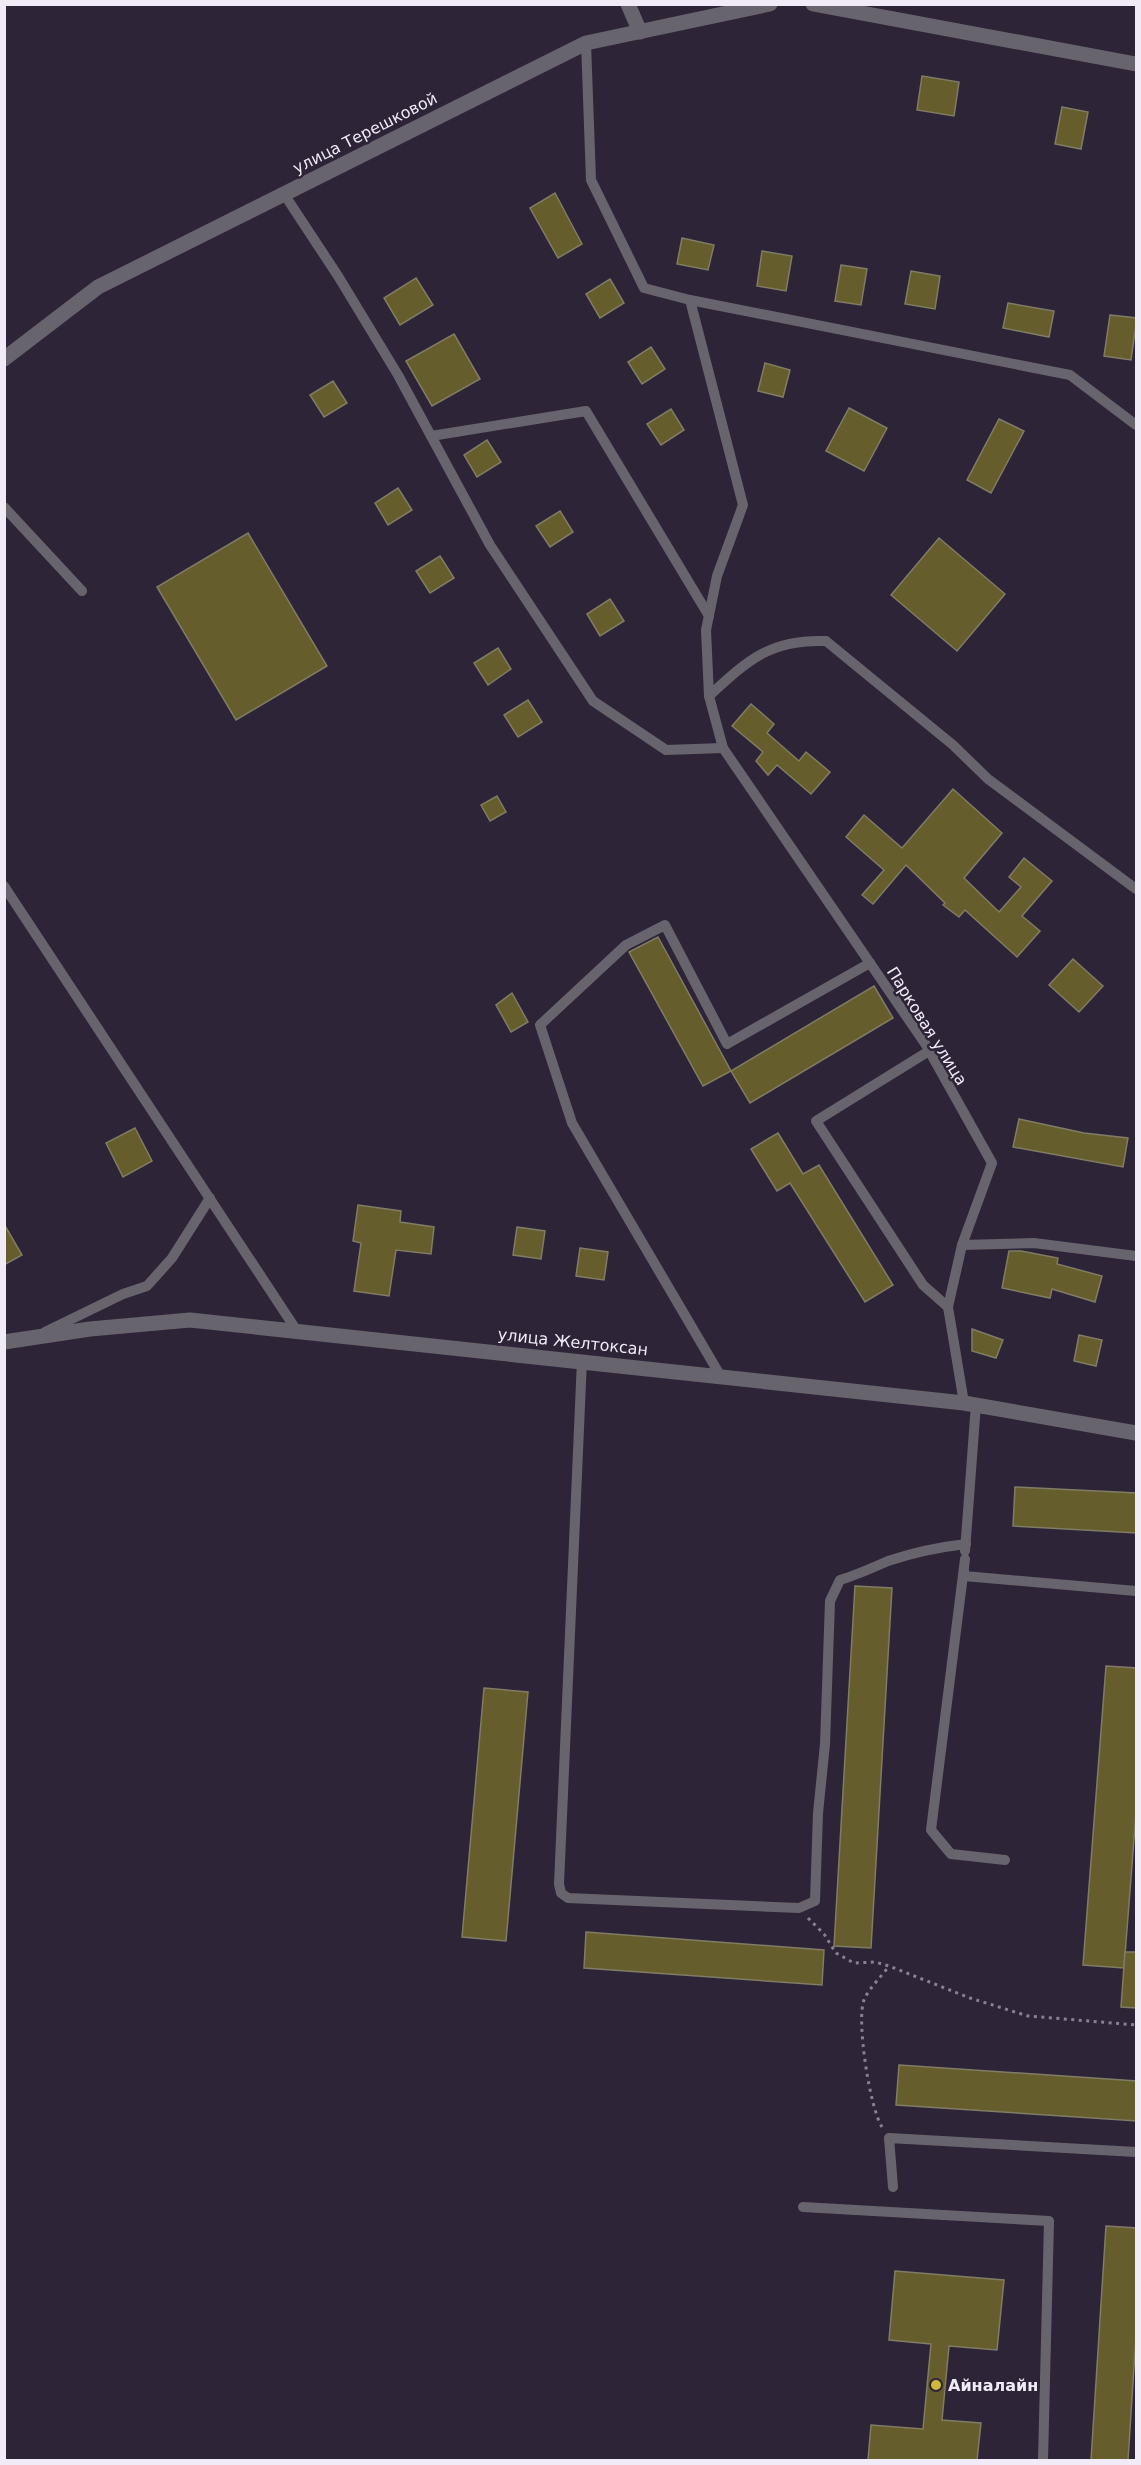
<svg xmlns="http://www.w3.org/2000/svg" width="1141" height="2465" font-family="'DejaVu Sans',sans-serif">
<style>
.building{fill:#665d2c;stroke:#807c65;stroke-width:1.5}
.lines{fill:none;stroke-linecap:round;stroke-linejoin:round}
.path{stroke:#888190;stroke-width:3;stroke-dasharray:3 4.5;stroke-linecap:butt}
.lane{stroke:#68646d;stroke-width:10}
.street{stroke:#68646d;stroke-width:15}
.poi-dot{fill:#ceb938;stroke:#2d2537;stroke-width:2}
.labels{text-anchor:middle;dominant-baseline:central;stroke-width:5;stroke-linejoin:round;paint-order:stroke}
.street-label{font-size:16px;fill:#f0ebf7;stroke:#2d2537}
.poi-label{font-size:16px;font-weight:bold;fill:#f0ebf7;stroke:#2d2537;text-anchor:start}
</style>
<rect width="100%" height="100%" fill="#2d2537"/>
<!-- building -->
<g class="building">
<path d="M922 76 959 82 954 116 917 110Z"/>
<path d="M1062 107 1088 112 1081 149 1055 144Z"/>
<path d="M555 193 582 244 558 258 530 208Z"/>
<path d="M682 238 714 245 708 270 677 264Z"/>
<path d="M762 251 792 256 786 291 757 286Z"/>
<path d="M841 265 867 269 861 305 835 301Z"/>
<path d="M911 271 940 276 935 309 905 304Z"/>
<path d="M416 278 433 305 400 325 384 298Z"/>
<path d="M610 279 624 303 600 318 586 294Z"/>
<path d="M1008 303 1054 311 1049 337 1003 328Z"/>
<path d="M1110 315 1137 318 1131 360 1104 356Z"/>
<path d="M454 334 480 379 432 406 406 361Z"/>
<path d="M651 347 665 369 642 384 628 362Z"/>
<path d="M765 363 790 370 783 397 758 391Z"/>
<path d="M333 381 347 403 324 417 310 395Z"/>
<path d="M849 408 887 428 864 471 826 451Z"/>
<path d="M671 409 684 430 661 445 647 424Z"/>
<path d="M999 419 1024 431 991 493 967 480Z"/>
<path d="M487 440 501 462 477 477 464 455Z"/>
<path d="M398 488 412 510 388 525 375 503Z"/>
<path d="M560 511 573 532 550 547 536 526Z"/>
<path d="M248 533 327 666 236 720 157 587Z"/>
<path d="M939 538 1005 594 957 651 891 595Z"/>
<path d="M440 556 454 578 430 593 416 571Z"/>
<path d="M610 599 624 621 600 636 587 614Z"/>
<path d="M498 648 511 669 488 685 474 663Z"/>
<path d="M528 700 542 722 518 737 504 715Z"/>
<path d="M751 704 774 724 767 733 799 761 806 752 830 772 811 794 777 765 768 775 756 761 763 752 732 726Z"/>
<path d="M953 789 1002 833 964 878 999 912 1021 887 1009 877 1024 858 1052 881 1022 916 1040 931 1017 957 965 910 959 917 943 905 945 903 906 865 873 904 862 895 884 870 846 837 864 815 902 848Z"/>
<path d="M497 796 506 812 490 821 481 805Z"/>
<path d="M658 937 731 1071 703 1086 629 952Z"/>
<path d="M1073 959 1103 986 1079 1012 1049 985Z"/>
<path d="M874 986 893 1018 750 1103 731 1071Z"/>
<path d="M512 993 528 1022 511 1032 496 1005Z"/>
<path d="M1019 1119 1084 1133 1128 1138 1123 1167 1013 1147Z"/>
<path d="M135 1128 152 1161 123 1177 106 1143Z"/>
<path d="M778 1133 803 1174 819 1165 893 1285 865 1302 790 1183 777 1191 751 1149Z"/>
<path d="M358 1205 401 1211 400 1222 434 1227 431 1254 396 1250 389 1296 354 1291 361 1243 353 1241Z"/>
<path d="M4 1224 22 1255 4 1265Z"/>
<path d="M517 1227 545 1231 541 1259 513 1255Z"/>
<path d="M580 1248 608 1252 604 1280 576 1276Z"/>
<path d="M1009 1251H1021L1058 1258 1057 1264 1102 1276 1095 1302 1052 1289 1050 1298 1002 1288Z"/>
<path d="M972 1329 1003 1340 996 1358 972 1351Z"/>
<path d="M1079 1335 1102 1340 1096 1366 1074 1361Z"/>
<path d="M1015 1487 1137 1493V1533L1013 1526Z"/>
<path d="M855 1586 892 1588 871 1948 834 1946Z"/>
<path d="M1106 1666 1137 1668V1800L1124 1968 1083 1965Z"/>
<path d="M484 1688 528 1692 506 1941 462 1937Z"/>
<path d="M586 1932 824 1950 822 1985 584 1968Z"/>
<path d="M1125 1952H1137V2008L1121 2007Z"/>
<path d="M899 2065 1137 2081V2121L896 2105Z"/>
<path d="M1106 2226 1137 2228V2321L1128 2460H1091Z"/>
<path d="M895 2271 1004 2280 997 2350 949 2346 942 2420 981 2423 977 2460H868L871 2425 923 2429 931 2344 889 2340Z"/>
</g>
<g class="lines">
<!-- path -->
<g class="path">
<path d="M808 1918 824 1934 836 1953 854 1963 875 1962 889 1966 970 1998 1028 2016 1136 2025"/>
<path d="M882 2127C870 2109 856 2020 864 2000 869 1988 882 1976 889 1966"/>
</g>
<!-- lane -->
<g class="lane">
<path d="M586 43 591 180 644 288 690 300 743 505 717 576 706 630 709 696 723 748 926 1045 992 1163 962 1245 948 1307 964 1403"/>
<path d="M284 194 338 276 398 375 490 545 593 701 666 750 723 748"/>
<path d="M690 300 1070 375 1136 425"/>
<path d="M431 436 586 411 709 616"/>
<path d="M4 507 82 591"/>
<path d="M709 696C748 660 770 639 826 641L953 745 988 779 1136 889"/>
<path d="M4 886 297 1331"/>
<path d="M929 1051 816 1121 923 1285 948 1307"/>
<path d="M962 1245 1034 1243 1136 1256"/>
<path d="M45 1332 123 1294 147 1286 172 1258 210 1198"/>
<path d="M582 1360 559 1884 561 1893 568 1898 799 1908 815 1901 818 1813 825 1744 830 1601 840 1580C857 1575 872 1568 888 1561 912 1553 940 1547 966 1544"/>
<path d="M720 1375 572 1123 540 1025 626 945 665 925 727 1044 870 963"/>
<path d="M965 1551 976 1404"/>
<path d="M965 1559 931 1830 951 1854 1005 1860"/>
<path d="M964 1569V1576L1136 1591"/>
<path d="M893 2187 889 2138 1136 2152"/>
<path d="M803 2207 1049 2221 1043 2460"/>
</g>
<!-- street -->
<g class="street">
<path d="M628 4 640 32"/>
<path d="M813 4 1136 64"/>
<path d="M4 359 98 287 586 43 770 4"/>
<path d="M4 1342 90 1329 190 1320 964 1403 1136 1433"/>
</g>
</g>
<!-- markers -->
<circle class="poi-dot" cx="936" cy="2385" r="6"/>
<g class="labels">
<!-- street labels -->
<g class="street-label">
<text transform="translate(365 133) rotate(-27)">улица Терешковой</text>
<text transform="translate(927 1026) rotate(58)">Парковая улица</text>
<text transform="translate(573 1342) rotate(6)">улица Желтоксан</text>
</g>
<!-- poi labels -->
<g class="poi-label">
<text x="948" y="2385">Айналайн</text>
</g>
</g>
<!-- border -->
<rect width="1141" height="2465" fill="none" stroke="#f0ebf7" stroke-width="12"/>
</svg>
